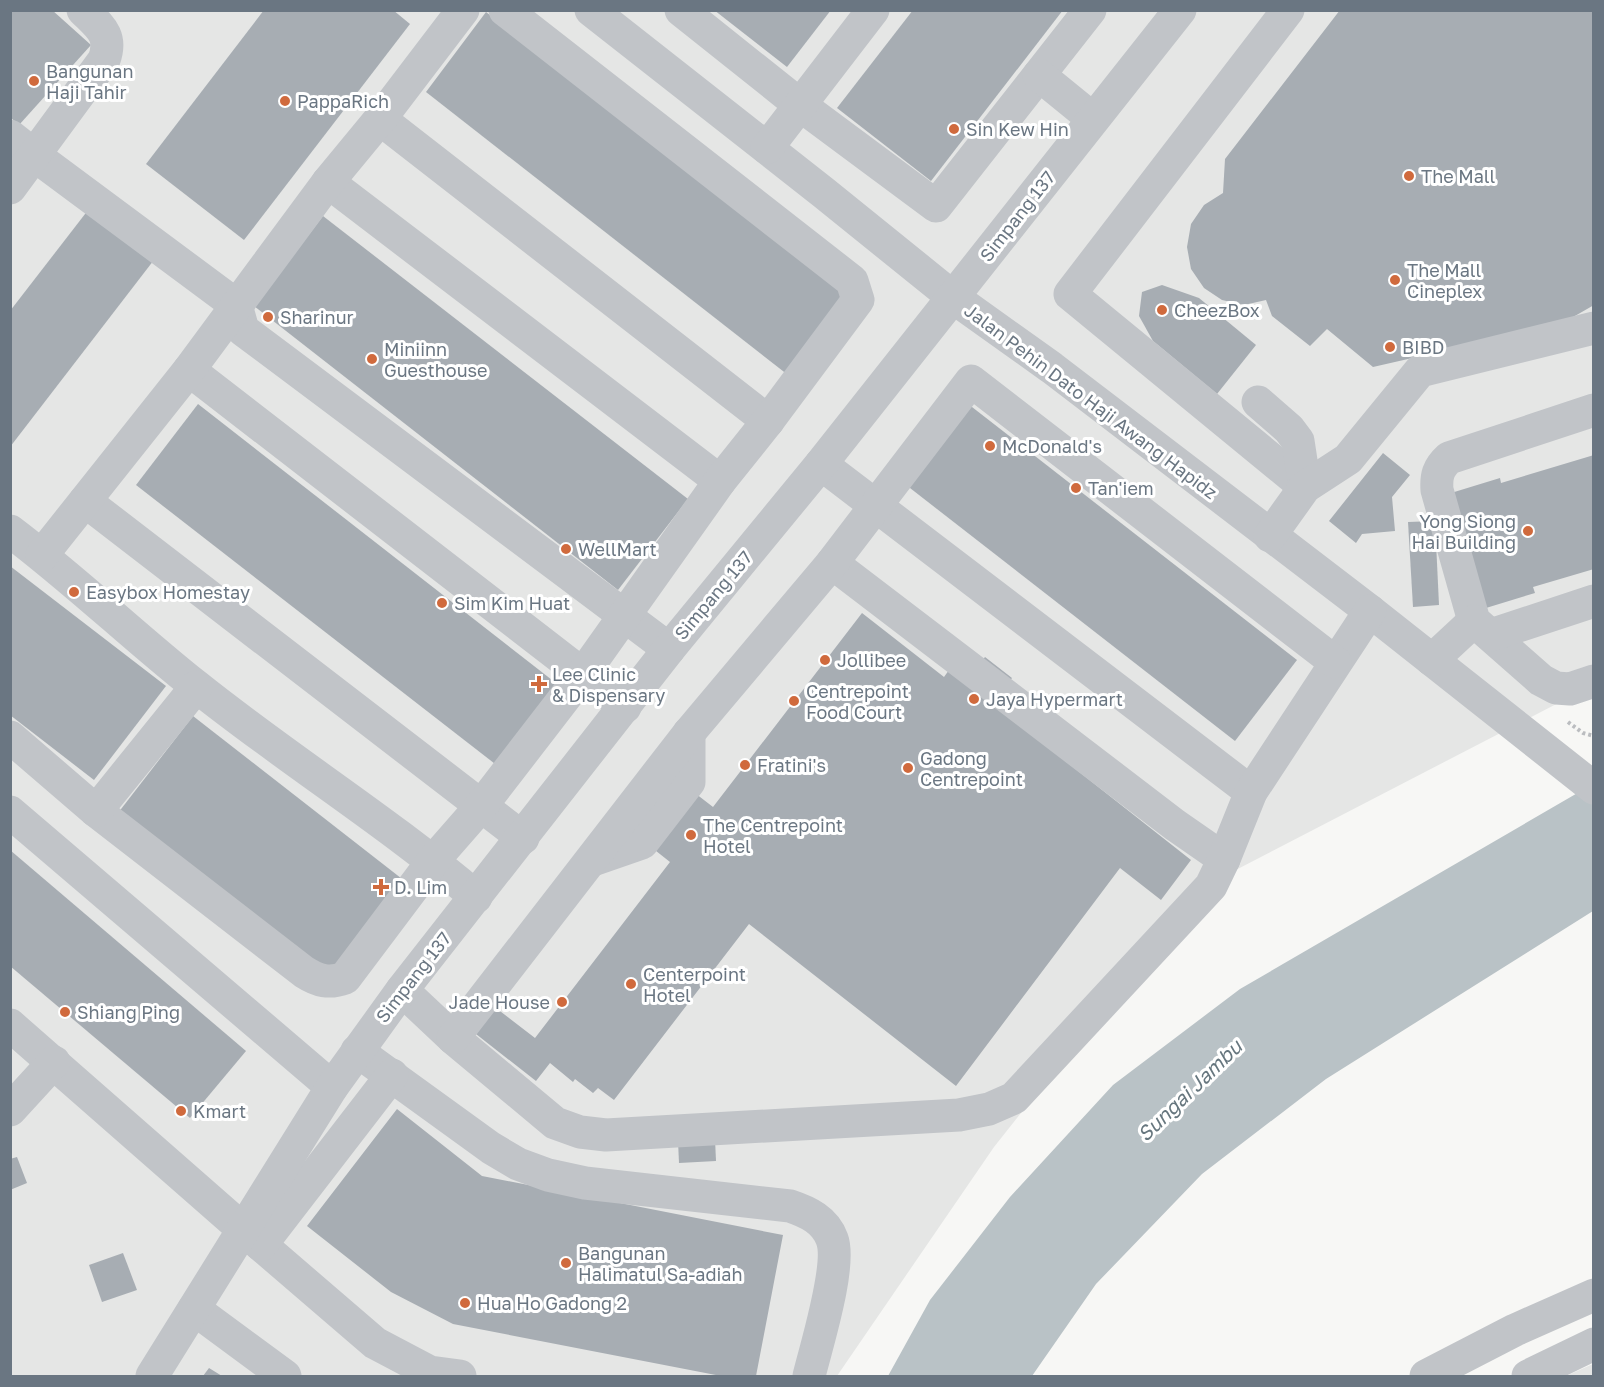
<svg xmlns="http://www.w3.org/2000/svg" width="1604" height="1387" font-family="'Golos Text',sans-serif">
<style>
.built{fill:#e5e6e5}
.water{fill:#b9c2c6}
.building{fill:#a7adb3}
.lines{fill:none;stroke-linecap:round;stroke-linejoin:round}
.path{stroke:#bbbdc0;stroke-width:4;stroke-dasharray:3 3;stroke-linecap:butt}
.minor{stroke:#c1c4c8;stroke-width:33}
.poi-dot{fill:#d06a3d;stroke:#fff;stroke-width:2}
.labels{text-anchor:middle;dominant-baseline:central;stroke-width:6;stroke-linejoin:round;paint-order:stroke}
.poi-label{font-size:18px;fill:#6a7682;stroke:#fff;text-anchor:start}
.street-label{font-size:18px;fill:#6a7682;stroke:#fff}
.water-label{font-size:20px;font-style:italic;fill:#66767e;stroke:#fff}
</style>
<rect width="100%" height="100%" fill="#f7f7f5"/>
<!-- built -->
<g class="built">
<path d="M10 11H1593V685L1199 889 994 1147 837 1376H11Z"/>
<path d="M1593 1364V1376H1566Z"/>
</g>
<!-- water -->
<path class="water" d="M1593 784V911L1326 1079 1202 1174 1096 1284 1032 1376H888L930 1300 1010 1197 1113 1085 1240 989Z"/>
<!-- building -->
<g class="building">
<path d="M10 10H52L91 45 19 125 10 117Z"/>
<path d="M264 10H393L410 24 244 240 146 164Z"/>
<path d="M714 10H831L787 67Z"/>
<path d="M913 10H1063L931 181 837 108Z"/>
<path d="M1340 10H1594V305L1561 324 1373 367 1327 329 1310 346 1272 316 1266 300 1244 305 1222 300 1204 288 1191 269 1187 247 1191 224 1204 205 1223 193 1225 159Z"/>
<path d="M486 12 850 296 788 375 426 92Z"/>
<path d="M92 205 157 256 10 447V311Z"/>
<path d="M323 216 688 499 618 590 254 306Z"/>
<path d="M1162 285 1199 298 1256 345 1217 394 1153 341 1139 316 1142 292Z"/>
<path d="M963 400 1297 660 1235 741 901 481Z"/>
<path d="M198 404 561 687 499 767 136 485Z"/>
<path d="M1383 453 1410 475 1392 497 1395 531 1362 534 1356 543 1329 521Z"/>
<path d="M1594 455V569L1533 587 1535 593 1486 608 1451 493 1500 478 1501 483Z"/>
<path d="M1435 521 1439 605 1413 607 1408 522Z"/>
<path d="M10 566 166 686 94 780 10 715Z"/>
<path d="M862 613 944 677 949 670 965 683 985 657 1012 678 993 704 1191 860 1161 900 1120 868 956 1086 749 924 614 1100 598 1088 593 1093 575 1079 573 1082 550 1063 536 1081 476 1034 496 1008 535 1038 670 862 627 828 669 773 713 807Z"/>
<path d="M193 716 406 882 331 979 118 813Z"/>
<path d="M10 850 246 1051 190 1118 10 966Z"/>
<path d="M397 1109 482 1176 783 1235 756 1376H721L453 1324 391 1292 307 1226Z"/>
<path d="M715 1139 716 1161 679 1163 678 1141Z"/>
<path d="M17 1157 27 1183 10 1190V1159Z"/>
<path d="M123 1253 137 1290 102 1302 89 1265Z"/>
<path d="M209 1368 222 1376H203Z"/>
</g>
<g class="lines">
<!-- path -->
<path class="path" d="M1568 722 1583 733 1594 736"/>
<!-- minor -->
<g class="minor">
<path d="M591 10 824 193 954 298 1052 368 1370 611 1594 788"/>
<path d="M681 10 800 105 936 206 1090 10"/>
<path d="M1288 10 1070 294 1305 487"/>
<path d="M1039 75 1093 119"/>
<path d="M380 119 768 421"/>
<path d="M10 136 34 155 236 305 243 330 669 649"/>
<path d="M767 148 873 10"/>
<path d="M328 182 720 481"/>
<path d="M10 188 104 60C113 35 100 27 83 10"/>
<path d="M189 370 625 707"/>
<path d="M1258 402 1289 429 1298 441 1305 487"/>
<path d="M1594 410 1449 458C1438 468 1436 476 1437 490L1474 621 1541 680 1556 688 1570 689 1594 681"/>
<path d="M821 464 1251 792"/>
<path d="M85 501 523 838"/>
<path d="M10 531C75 580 133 636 196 686 287 759 387 821 476 897"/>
<path d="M1270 536 1305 487 1348 459 1420 371 1594 328"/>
<path d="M42 555 189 370 328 182 380 119 463 10"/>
<path d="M832 563 1175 825 1224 859"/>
<path d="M1491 635 1594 601"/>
<path d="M1432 660 1474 621"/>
<path d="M10 737 96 811 304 972C318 981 329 984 345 978L433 861 482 805 583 674 720 481 768 421 858 300 852 281 505 10"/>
<path d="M96 811 196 687"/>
<path d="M10 812 332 1087"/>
<path d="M593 860 642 843 689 782V733"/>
<path d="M402 990 453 1038 555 1123 580 1132 606 1135 959 1115 989 1109 1014 1098 1211 886 1224 859 1251 792 1370 611"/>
<path d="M10 1025 261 1245 375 1343 430 1372 460 1376"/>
<path d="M453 1038 689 733 832 563 971 381 1335 662"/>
<path d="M357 1051 491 1148 518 1164 548 1175 585 1183 790 1206C808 1212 825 1220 832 1239 842 1265 816 1347 809 1376"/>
<path d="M10 1110 54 1062"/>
<path d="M261 1245 392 1075"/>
<path d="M194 1309 285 1376"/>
<path d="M152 1376 332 1087 402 990 669 649 821 464 1180 10"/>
<path d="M1426 1376 1515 1330 1594 1295"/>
<path d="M1528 1376 1594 1344"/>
</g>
</g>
<!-- markers -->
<g class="poi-dot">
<circle cx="34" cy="81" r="6"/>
<circle cx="285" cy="101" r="6"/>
<circle cx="954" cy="129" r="6"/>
<circle cx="1409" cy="176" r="6"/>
<circle cx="1395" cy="280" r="6"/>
<circle cx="1162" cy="310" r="6"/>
<circle cx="268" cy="317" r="6"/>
<circle cx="1390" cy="347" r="6"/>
<circle cx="372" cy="359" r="6"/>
<circle cx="990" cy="446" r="6"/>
<circle cx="1076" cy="488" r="6"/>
<circle cx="1528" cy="531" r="6"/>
<circle cx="566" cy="549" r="6"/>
<circle cx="74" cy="592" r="6"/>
<circle cx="442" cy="603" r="6"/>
<circle cx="825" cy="660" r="6"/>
<path d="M536 675h6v6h6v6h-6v6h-6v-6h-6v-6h6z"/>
<circle cx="974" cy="699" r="6"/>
<circle cx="794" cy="701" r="6"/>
<circle cx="745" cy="765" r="6"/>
<circle cx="908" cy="768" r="6"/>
<circle cx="691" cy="835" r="6"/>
<path d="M378 878h6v6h6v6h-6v6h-6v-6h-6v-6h6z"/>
<circle cx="631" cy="984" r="6"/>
<circle cx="562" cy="1002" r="6"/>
<circle cx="65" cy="1012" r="6"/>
<circle cx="181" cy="1111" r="6"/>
<circle cx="566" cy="1263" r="6"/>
<circle cx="465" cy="1303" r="6"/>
</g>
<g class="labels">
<!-- poi labels -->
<g class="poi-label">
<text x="46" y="71">Bangunan<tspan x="46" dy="21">Haji Tahir</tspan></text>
<text x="297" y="101">PappaRich</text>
<text x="966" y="129">Sin Kew Hin</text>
<text x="1421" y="176">The Mall</text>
<text x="1407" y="270">The Mall<tspan x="1407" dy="21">Cineplex</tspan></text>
<text x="1174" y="310">CheezBox</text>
<text x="280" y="317">Sharinur</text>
<text x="1402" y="347">BIBD</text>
<text x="384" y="349">Miniinn<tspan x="384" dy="21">Guesthouse</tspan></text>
<text x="1002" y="446">McDonald's</text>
<text x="1088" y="488">Tan'iem</text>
<text x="1516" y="521" text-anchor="end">Yong Siong<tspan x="1516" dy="21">Hai Building</tspan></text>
<text x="578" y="549">WellMart</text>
<text x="86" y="592">Easybox Homestay</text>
<text x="454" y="603">Sim Kim Huat</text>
<text x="837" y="660">Jollibee</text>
<text x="552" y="674">Lee Clinic<tspan x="552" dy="21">&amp; Dispensary</tspan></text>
<text x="806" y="691">Centrepoint<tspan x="806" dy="21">Food Court</tspan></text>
<text x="986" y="699">Jaya Hypermart</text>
<text x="920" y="758">Gadong<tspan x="920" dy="21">Centrepoint</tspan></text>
<text x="757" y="765">Fratini's</text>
<text x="703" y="825">The Centrepoint<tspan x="703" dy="21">Hotel</tspan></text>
<text x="394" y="887">D. Lim</text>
<text x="643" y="974">Centerpoint<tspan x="643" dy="21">Hotel</tspan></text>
<text x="550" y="1002" text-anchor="end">Jade House</text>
<text x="77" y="1012">Shiang Ping</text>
<text x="193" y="1111">Kmart</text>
<text x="578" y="1253">Bangunan<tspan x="578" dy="21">Halimatul Sa-adiah</tspan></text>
<text x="477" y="1303">Hua Ho Gadong 2</text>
</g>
<!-- street labels -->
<g class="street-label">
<text transform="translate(1017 216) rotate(-52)">Simpang 137</text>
<text transform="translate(1091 401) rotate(37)">Jalan Pehin Dato Haji Awang Hapidz</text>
<text transform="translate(713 595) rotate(-50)">Simpang 137</text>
<text transform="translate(413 977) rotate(-52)">Simpang 137</text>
</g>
<!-- water labels -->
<g class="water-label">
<text transform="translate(1189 1090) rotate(-44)">Sungai Jambu</text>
</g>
</g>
<!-- border -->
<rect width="1604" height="1387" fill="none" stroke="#6a7682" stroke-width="24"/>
</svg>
